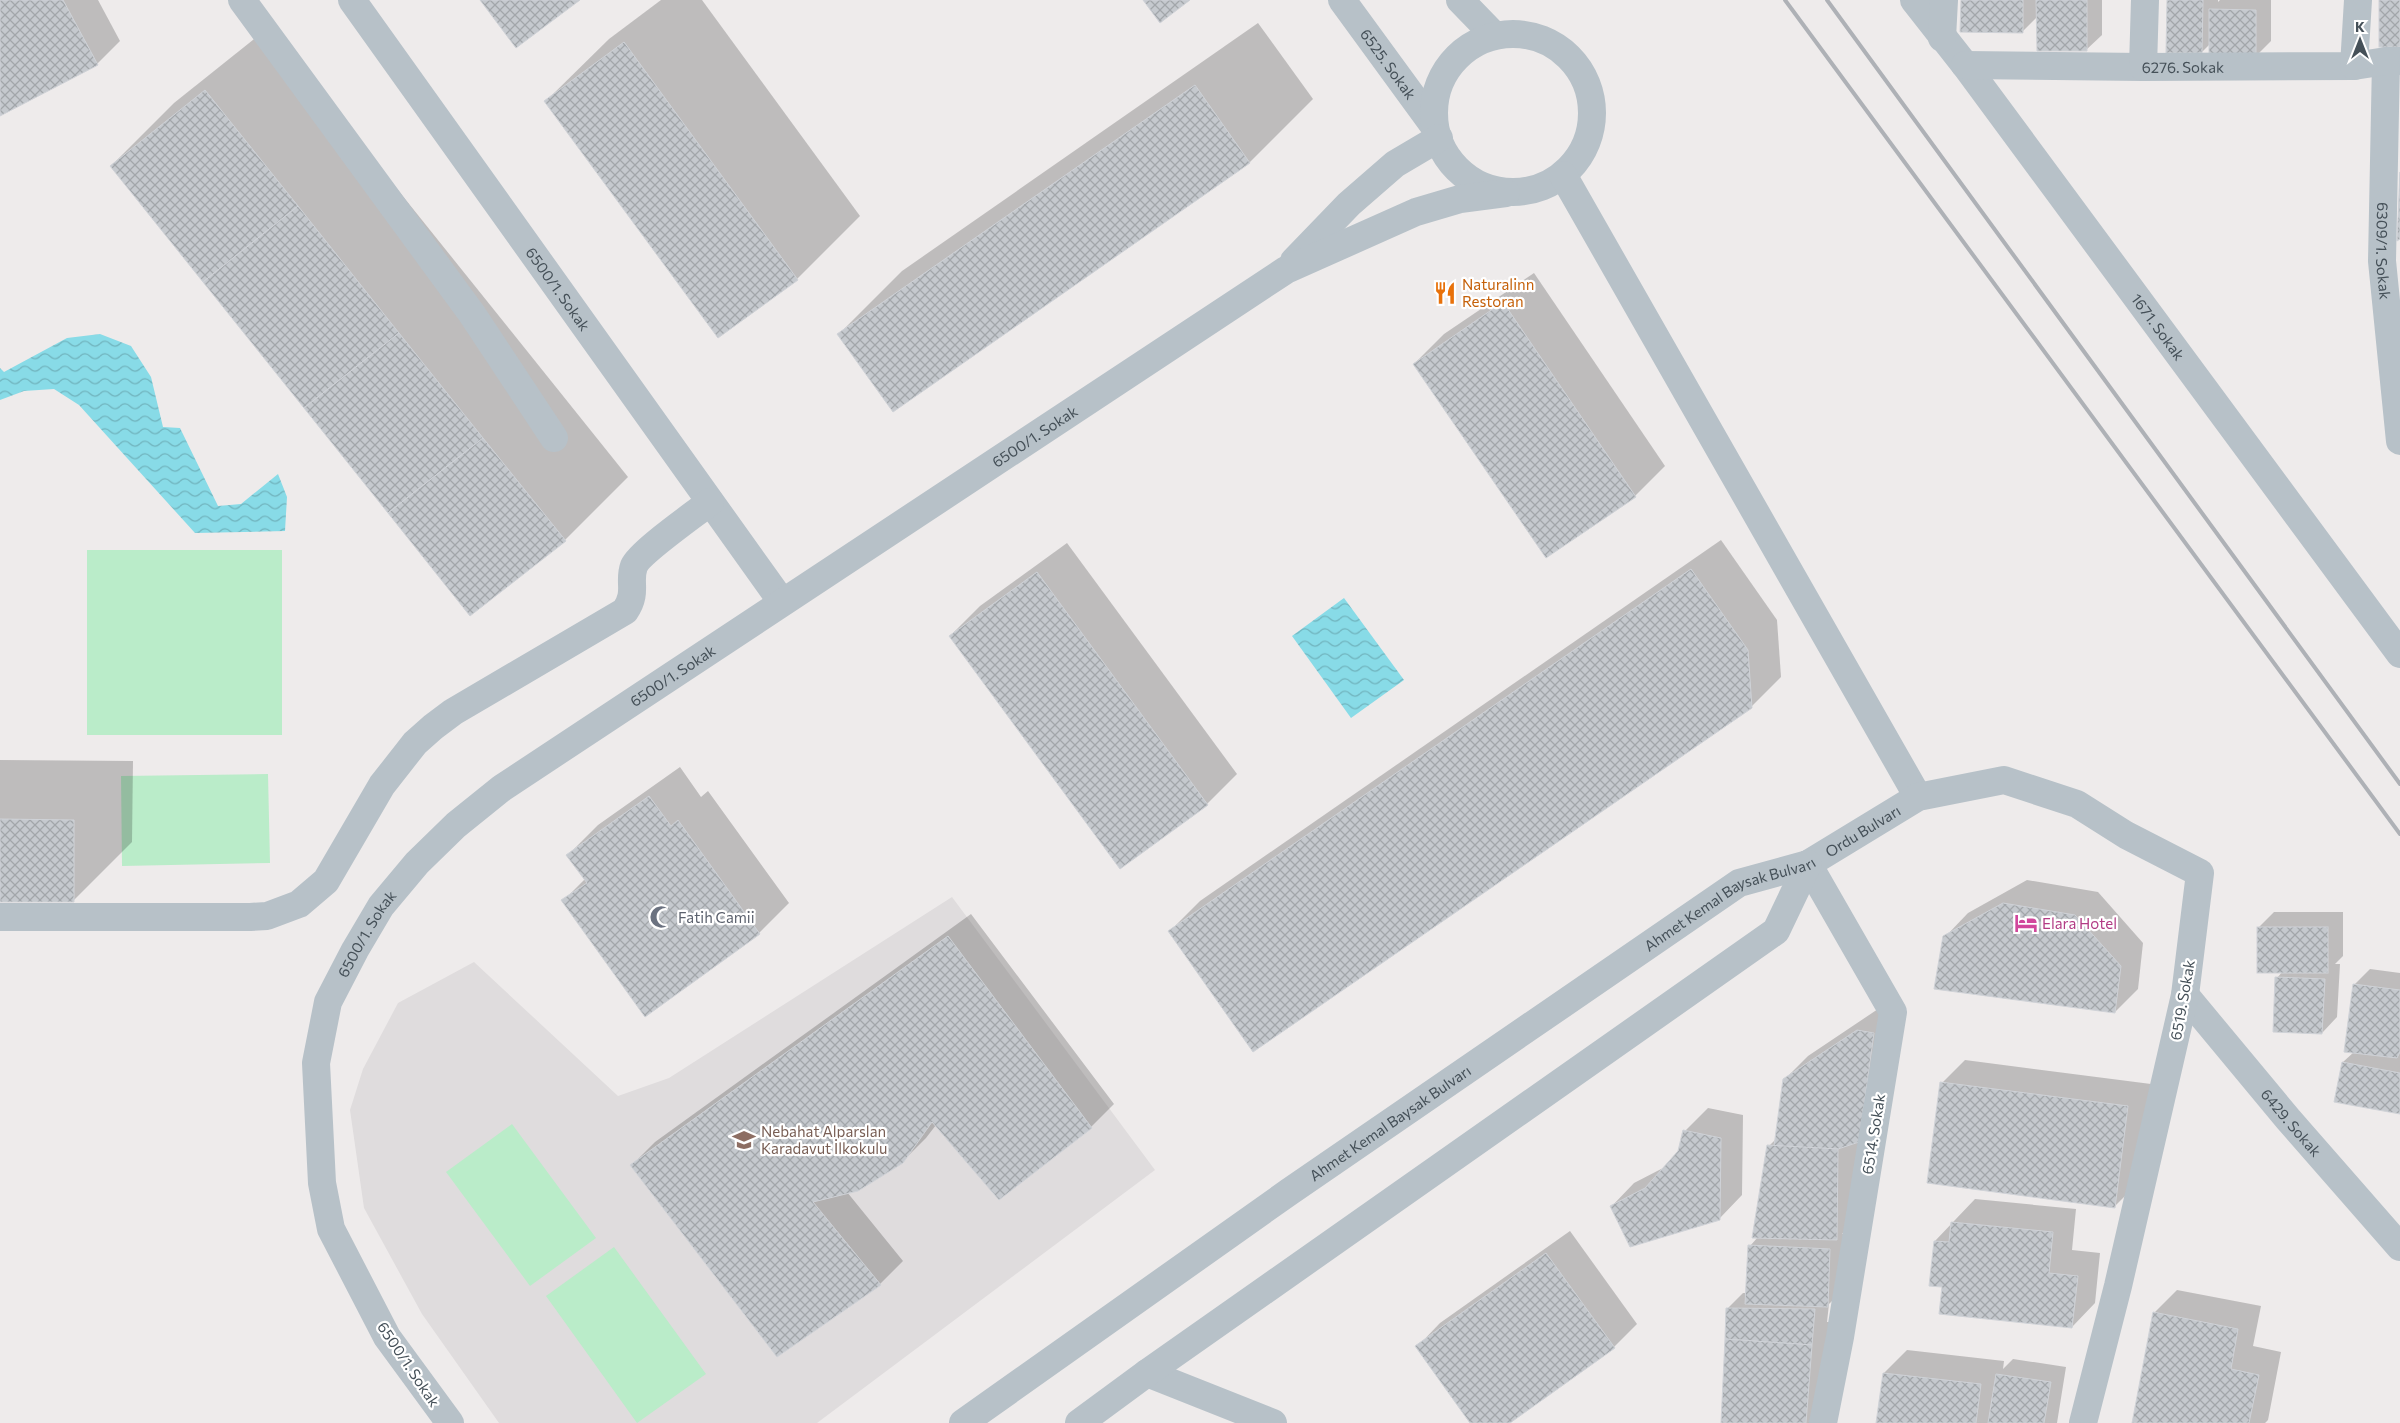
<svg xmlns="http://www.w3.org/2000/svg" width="2400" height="1423" font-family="Commissioner,sans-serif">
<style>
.education{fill:#dfdcdd}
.pitch{fill:#baecc9}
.water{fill:url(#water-waves)}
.shadow{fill:#0003}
.building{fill:url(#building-cross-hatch);stroke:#cfd2d7}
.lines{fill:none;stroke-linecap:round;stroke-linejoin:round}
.minor{stroke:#b7c1c8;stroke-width:28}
.rail{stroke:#aeb1b6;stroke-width:4}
.labels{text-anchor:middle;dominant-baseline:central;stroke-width:4.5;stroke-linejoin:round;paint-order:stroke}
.street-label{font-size:15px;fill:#455058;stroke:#fff}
.food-label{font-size:15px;fill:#c56008;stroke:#fff;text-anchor:start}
.worship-label{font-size:15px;fill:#5b616d;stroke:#fff;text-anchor:start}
.hotel-label{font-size:15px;fill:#b23c85;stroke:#fff;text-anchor:start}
.education-label{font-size:15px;fill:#785e54;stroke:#fff;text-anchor:start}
</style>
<defs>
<pattern id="water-waves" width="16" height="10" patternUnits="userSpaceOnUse" patternTransform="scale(1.25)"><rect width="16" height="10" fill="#88dbe7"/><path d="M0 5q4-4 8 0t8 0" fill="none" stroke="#71b4be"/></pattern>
<pattern id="building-cross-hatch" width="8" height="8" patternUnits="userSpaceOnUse" patternTransform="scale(1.25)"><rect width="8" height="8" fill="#c5c9ce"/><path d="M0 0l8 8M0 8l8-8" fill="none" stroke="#a2a6aa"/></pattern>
</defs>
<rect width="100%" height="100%" fill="#eeebeb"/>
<!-- education -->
<path class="education" d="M952 897 1155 1170 817 1423H499L422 1314 364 1208 350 1110 363 1069 398 1003 474 962 618 1096 669 1078Z"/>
<!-- pitch -->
<g class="pitch">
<rect x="87" y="550" width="195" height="185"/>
<path d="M268 774 270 863 122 866 121 776Z"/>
<path d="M512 1124 596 1238 530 1286 446 1172Z"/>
<path d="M614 1247 706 1374 637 1423 546 1296Z"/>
</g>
<!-- water -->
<g class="water">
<path d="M100 334 131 346 151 377 163 427 180 428 218 506 241 504 278 474 287 497 285 531 195 533 79 405 54 389 24 391 0 400V368L4 372 67 338Z"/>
<path d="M1344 598 1404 680 1351 718 1292 636Z"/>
</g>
<!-- shadow -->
<g class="shadow">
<path d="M0 0H98L120 41 97 64 0 115Z"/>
<path d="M661 0H702L860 216 797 279 718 336 546 101 609 39Z"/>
<path d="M1962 0H2102V35L2086 50 2037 17 2022 32Z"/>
<path d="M2168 0H2218V2L2220 0H2271V41L2255 57 2210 44 2202 52Z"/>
<path d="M1258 23 1313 99 1250 162 894 411 839 334 902 271Z"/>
<path d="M268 28 628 477 565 540 111 166 174 103Z"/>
<path d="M1534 273 1665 466 1635 496 1546 556 1414 364 1444 334Z"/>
<path d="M1721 540 1777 620 1781 677 1751 707 1170 931 1200 901Z"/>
<path d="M1067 543 1237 774 1207 804 950 636 980 606Z"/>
<path d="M0 760 133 761 132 842 73 901H0Z"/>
<path d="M680 767 701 797 708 791 789 903 759 933 563 901 585 879 568 855 598 825Z"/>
<path d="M2027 880 2098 892 2143 943 2138 989 2115 1012 1945 937 1968 913Z"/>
<path d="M2274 912H2343V956L2335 964H2340L2337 1017 2322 1033 2277 978 2283 971 2259 927Z"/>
<path d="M971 914 1114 1104 1091 1127 999 1198 936 1125 926 1138 902 1162 847 1192 903 1261 880 1284 777 1356 632 1165 655 1142Z"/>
<path d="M2370 969 2400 973V1113L2343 1062 2354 1052V985Z"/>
<path d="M1881 1007 1860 1216 1842 1234H1845L1843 1290 1829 1304 1827 1322H1834L1826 1423H1722L1727 1309 1743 1293H1747L1750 1246 1758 1237 1769 1146 1777 1138 1784 1080 1808 1056Z"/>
<path d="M1965 1060 2151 1084 2138 1183 2115 1206 1942 1083Z"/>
<path d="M1708 1108 1743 1115 1742 1195 1719 1219 1611 1207 1634 1183 1665 1167 1679 1152 1685 1131Z"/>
<path d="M1975 1199 2076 1209 2072 1250 2100 1253 2095 1303 2072 1327 1943 1286 1935 1241Z"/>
<path d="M1570 1231 1637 1324 1614 1347 1508 1423H1472L1417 1347 1440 1323Z"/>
<path d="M2177 1290 2261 1306 2253 1346 2281 1352 2268 1420 2265 1423H2141L2154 1313Z"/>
<path d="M1907 1350 2004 1361 2003 1369 2013 1359 2066 1367 2057 1423H1878L1884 1373Z"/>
</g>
<!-- building -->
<g class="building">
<path d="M0 0H63L98 65 0 116Z"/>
<path d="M480 0H580L516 48Z"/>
<path d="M1143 0H1190L1160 23Z"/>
<path d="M1961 0H2023V33L1960 32Z"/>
<path d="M2036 0H2087V51H2037Z"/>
<path d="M2167 0H2203L2202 53H2166Z"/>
<rect x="2379" y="0" width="21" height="47"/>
<path d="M2209 9 2256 10V58L2209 57Z"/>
<path d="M624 42 798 280 718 338 544 101Z"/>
<path d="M1195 85 1250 163 893 412 837 334Z"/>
<path d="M205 90 298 206 203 282 110 166Z"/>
<path d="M2400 172V239L2397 241Z"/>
<path d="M298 206 399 333 304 408 203 282Z"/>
<path d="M1503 302 1636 497 1546 558 1413 364Z"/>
<path d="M399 333 483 438 388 513 304 408Z"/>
<path d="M483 438 566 541 470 616 388 513Z"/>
<path d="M1691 569 1748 650 1752 708 1253 1052 1168 931Z"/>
<path d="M1037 572 1208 805 1120 869 949 636Z"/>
<path d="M649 796 671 826 678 820 760 934 645 1017 561 900 587 883 566 855Z"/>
<path d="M0 819 74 820V902H0Z"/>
<path d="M2003 903 2075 915 2121 966 2115 1013 1934 989 1943 936Z"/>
<rect x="2257" y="927" width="71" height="46"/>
<path d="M948 936 1092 1128 999 1200 932 1122 903 1163 858 1191 813 1202 881 1285 777 1357 630 1165Z"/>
<path d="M2275 977 2325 979 2322 1034 2273 1032Z"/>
<path d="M2353 984 2400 990V1052L2397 1058 2344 1052Z"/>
<path d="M1857 1030 1874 1033 1859 1142 1838 1149 1774 1146 1783 1079Z"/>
<path d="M2342 1062 2400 1073V1114L2334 1102Z"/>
<path d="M1940 1082 2128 1106 2115 1208 1927 1183Z"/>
<path d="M1683 1130 1721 1138 1720 1220 1630 1247 1610 1206 1645 1188 1678 1151Z"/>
<path d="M1767 1145 1838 1149 1837 1240 1752 1238Z"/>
<path d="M1951 1222 2053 1232 2049 1273 2078 1276 2072 1328 1939 1314 1942 1287 1929 1286 1934 1241 1949 1242Z"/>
<path d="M1748 1245 1830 1249 1828 1307 1745 1304Z"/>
<path d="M1546 1253 1615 1348 1510 1423H1470L1415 1346Z"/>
<path d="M1726 1308 1815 1309 1812 1345 1725 1339Z"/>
<path d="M2153 1312 2238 1329 2231 1369 2259 1375 2249 1423H2132Z"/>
<path d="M1725 1339 1812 1345 1806 1423H1721Z"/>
<path d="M1883 1373 1981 1384 1976 1423H1876Z"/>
<path d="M1996 1374 2051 1382 2044 1423H1988Z"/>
</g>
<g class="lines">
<!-- minor -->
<g class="minor">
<path d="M242 0 472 314 554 438"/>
<path id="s1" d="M352 0 782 602"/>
<path id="s2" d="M1342 0 1434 126"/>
<path d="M1460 0 1493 34"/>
<path id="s3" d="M1914 0 1965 65 2400 654"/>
<circle cx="1513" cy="113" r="79"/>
<path d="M1942 38 1944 0"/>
<path id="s4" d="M2386 61 2382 261 2400 441"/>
<path id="s5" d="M1965 65 2143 67 2354 66 2386 61H2400"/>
<path d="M2354 66 2358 0"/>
<path d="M2143 67 2145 0"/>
<path d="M1563 175 1918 797"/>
<path d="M1294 261 1349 204 1395 164 1439 138"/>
<path d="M1808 864 1893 1012 1840 1337 1823 1423"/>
<path d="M0 917H250L267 916 299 904 326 881 382 785 415 743 433 727 453 712 625 611C638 592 628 582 634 566 640 552 695 514 710 502"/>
<path id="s6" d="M2185 995 2288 1119 2400 1247"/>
<path d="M1147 1373 1273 1423"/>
<path id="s7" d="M450 1423 387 1337 331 1229 322 1183 316 1063 328 1002 355 950 381 906 417 863 456 825 502 788 1286 270 1416 212 1460 199 1506 193"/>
<path id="s8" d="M963 1423 1289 1192 1739 883 1808 864 1918 797 2004 780 2077 804 2126 835 2200 873 2185 995 2118 1286 2083 1423"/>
<path d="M1079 1423 1147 1373 1776 931 1808 864"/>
</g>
<!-- rail -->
<g class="rail">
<path d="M1785 0 2400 834"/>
<path d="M1827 0 2400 784"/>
</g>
</g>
<!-- icons -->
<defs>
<symbol id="restaurant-bare" viewBox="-9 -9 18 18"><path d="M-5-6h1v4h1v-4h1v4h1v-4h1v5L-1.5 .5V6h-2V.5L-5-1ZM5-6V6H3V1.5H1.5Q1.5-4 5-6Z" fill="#e8710a" stroke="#fff" stroke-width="2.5" paint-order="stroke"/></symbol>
<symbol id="mosque-bare" viewBox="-9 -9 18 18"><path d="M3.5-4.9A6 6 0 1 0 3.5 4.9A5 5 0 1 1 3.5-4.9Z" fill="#6b7280" stroke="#fff" stroke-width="2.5" paint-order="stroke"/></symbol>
<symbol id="hotel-bare" viewBox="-9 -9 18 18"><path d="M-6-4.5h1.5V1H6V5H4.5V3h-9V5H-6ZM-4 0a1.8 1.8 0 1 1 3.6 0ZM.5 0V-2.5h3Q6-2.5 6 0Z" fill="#d1479c" stroke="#fff" stroke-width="2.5" paint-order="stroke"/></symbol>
<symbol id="school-bare" viewBox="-9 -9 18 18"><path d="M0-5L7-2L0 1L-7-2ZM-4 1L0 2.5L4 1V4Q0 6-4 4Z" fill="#8d6e63" stroke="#fff" stroke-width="2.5" paint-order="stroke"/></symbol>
</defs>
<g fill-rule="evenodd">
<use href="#restaurant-bare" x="1429" y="277" width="32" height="32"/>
<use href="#mosque-bare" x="645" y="901" width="32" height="32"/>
<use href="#hotel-bare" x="2010" y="907" width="32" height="32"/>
<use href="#school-bare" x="728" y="1124" width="32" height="32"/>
</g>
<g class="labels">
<!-- street labels -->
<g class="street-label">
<text stroke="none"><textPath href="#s2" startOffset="79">6525. Sokak</textPath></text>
<text stroke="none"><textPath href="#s5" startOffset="218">6276. Sokak</textPath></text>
<text stroke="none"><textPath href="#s4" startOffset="190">6309/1. Sokak</textPath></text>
<text stroke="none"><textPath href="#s1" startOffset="355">6500/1. Sokak</textPath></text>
<text stroke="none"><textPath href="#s3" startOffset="408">1671. Sokak</textPath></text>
<text stroke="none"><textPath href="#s7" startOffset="1375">6500/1. Sokak</textPath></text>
<text stroke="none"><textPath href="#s7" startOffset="941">6500/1. Sokak</textPath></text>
<text stroke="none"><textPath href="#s8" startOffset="1081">Ordu Bulvarı</textPath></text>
<text stroke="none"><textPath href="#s8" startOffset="928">Ahmet Kemal Baysak Bulvarı</textPath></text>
<text stroke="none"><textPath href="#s7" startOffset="536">6500/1. Sokak</textPath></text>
<text transform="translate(2182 1000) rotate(-80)">6519. Sokak</text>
<text stroke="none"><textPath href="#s6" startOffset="166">6429. Sokak</textPath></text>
<text stroke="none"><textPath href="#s8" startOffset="522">Ahmet Kemal Baysak Bulvarı</textPath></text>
<text transform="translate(1873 1134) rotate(-81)">6514. Sokak</text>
<text transform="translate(409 1364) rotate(56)">6500/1. Sokak</text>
</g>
<!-- food labels -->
<g class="food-label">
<text x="1462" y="284">Naturalinn<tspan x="1462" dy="17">Restoran</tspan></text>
</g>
<!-- worship labels -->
<g class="worship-label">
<text x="678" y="917">Fatih Camii</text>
</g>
<!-- hotel labels -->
<g class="hotel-label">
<text x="2042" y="923">Elara Hotel</text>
</g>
<!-- education labels -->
<g class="education-label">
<text x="761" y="1131">Nebahat Alparslan<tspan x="761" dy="17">Karadavut İlkokulu</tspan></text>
</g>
</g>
<!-- north arrow -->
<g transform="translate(2360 40)" stroke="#ffffff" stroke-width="4" paint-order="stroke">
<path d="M0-4L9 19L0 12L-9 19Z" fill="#455058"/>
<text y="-8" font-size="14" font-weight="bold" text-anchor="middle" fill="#455058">K</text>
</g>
</svg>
